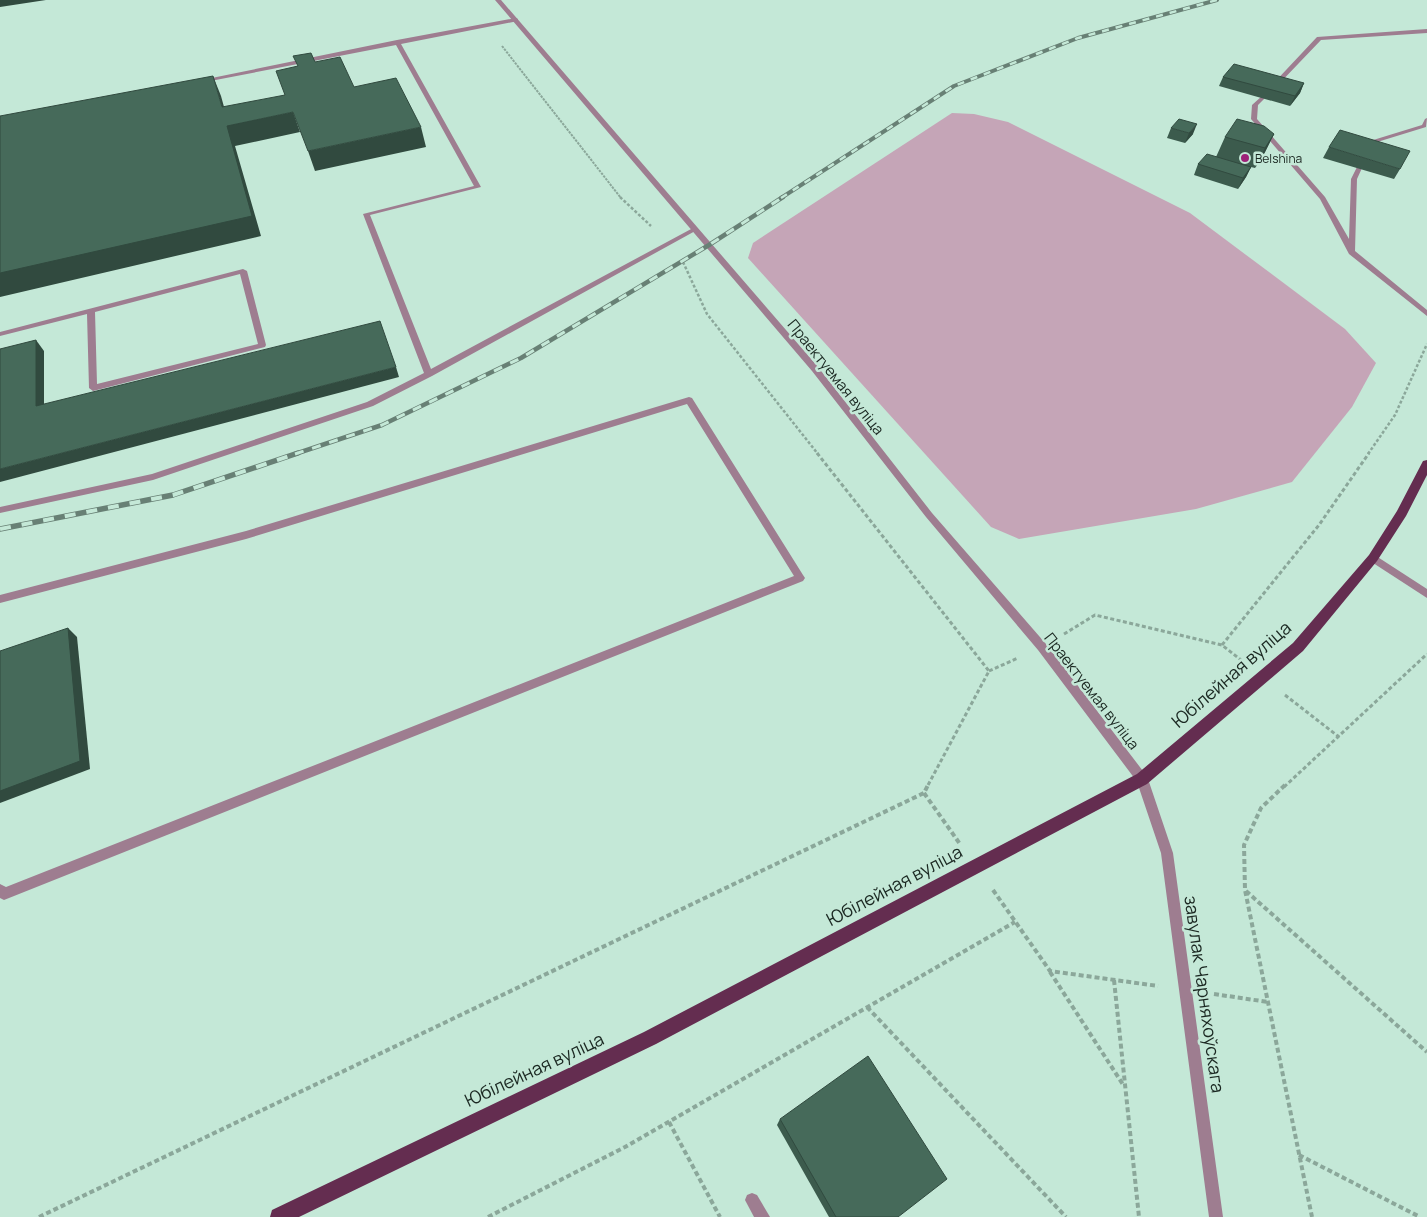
<svg xmlns="http://www.w3.org/2000/svg" width="1427" height="1217" font-family="Manrope,sans-serif">
<style>
.green{fill:#c5a5b7}
.lines{fill:none;stroke-linecap:round;stroke-linejoin:round}
.path-far3{stroke:#8ba79a;stroke-width:2;stroke-dasharray:2.5 1;stroke-linecap:butt}
.path-far2{stroke:#8ba79a;stroke-width:2.5;stroke-dasharray:3 2;stroke-linecap:butt}
.path-far1{stroke:#8ba79a;stroke-width:3;stroke-dasharray:4 2.5;stroke-linecap:butt}
.path{stroke:#8ba79a;stroke-width:4;stroke-dasharray:5 3;stroke-linecap:butt}
.service{fill:#9e7d90;fill-rule:evenodd}
.minor{fill:#9e7d90;fill-rule:evenodd}
.tertiary{fill:#9e7d90;fill-rule:evenodd}
.primary{fill:#642d50;fill-rule:evenodd}
.rail-far2-casing{stroke:#688075;stroke-width:4}
.rail-far1-casing{stroke:#688075;stroke-width:4.5}
.rail-casing{stroke:#688075;stroke-width:5.5}
.rail-far2{stroke:#c4e8d7;stroke-width:2.5;stroke-dasharray:7;stroke-linecap:butt}
.rail-far1{stroke:#c4e8d7;stroke-width:3;stroke-dasharray:9;stroke-linecap:butt}
.rail{stroke:#c4e8d7;stroke-width:4;stroke-dasharray:11;stroke-linecap:butt}
.wall{fill:#3c5b4d}
.shaded-wall{fill:#314a3f}
.building{fill:#466a5a;stroke:#314a3f}
.poi-dot{fill:#9d2178;stroke:#c4e8d7;stroke-width:2}
.labels{text-anchor:middle;dominant-baseline:central;stroke-width:5;stroke-linejoin:round;paint-order:stroke}
.far-poi-label{font-size:12px;fill:#1b2822;stroke:#c4e8d7;text-anchor:start}
.street-label{font-size:15px;fill:#1b2822;stroke:#c4e8d7}
.near-street-label{font-size:18px;fill:#1b2822;stroke:#c4e8d7}
</style>
<rect width="100%" height="100%" fill="#c4e8d7"/>
<!-- green -->
<path class="green" d="M952 113 974 114 1008 122 1190 213 1345 329 1376 363 1352 407 1292 482 1196 509 1019 539 991 527 748 258 753 243Z"/>
<g class="lines">
<!-- path-far3 -->
<path class="path-far3" d="M502 46 621 198"/>
<!-- path-far2 -->
<g class="path-far2">
<path d="M620 197 651 226"/>
<path d="M683 262 707 314 818 454"/>
<path d="M1368 454 1395 415 1427 344"/>
</g>
<!-- path-far1 -->
<g class="path-far1">
<path d="M817 453 989 671 927 787"/>
<path d="M1064 634 1095 615 1222 645 1241 660"/>
<path d="M1222 645 1319 525 1369 453"/>
<path d="M989 671 1018 658"/>
<path d="M1285 695 1339 737"/>
<path d="M1284 787 1427 654"/>
</g>
<!-- path -->
<g class="path">
<path d="M1285 785 1261 808 1244 845 1245 890 1312 1217"/>
<path d="M924 793 960 844"/>
<path d="M993 890 1050 971 1158 986"/>
<path d="M1246 891 1427 1052"/>
<path d="M1050 972 1124 1086"/>
<path d="M1114 980 1139 1217"/>
<path d="M1214 994 1268 1002"/>
<path d="M867 1007 1066 1217"/>
<path d="M669 1122 720 1217"/>
<path d="M1299 1155 1420 1217"/>
<path d="M39 1217 924 793 928 785"/>
<path d="M488 1217 625 1147 1015 922"/>
</g>
<!-- service -->
<g class="service">
<path d="M516 18 518 19V21L401 44 481 187 370 215 431 369 693 228H697V230L432 376 373 406 153 480 0 513V507L152 474 367 402 424 373 363 214 474 186 396 45 200 83 197 81 397 40Z"/>
<path d="M1427 29V33L1321 40 1276 87 1271 86 1317 37Z"/>
<path d="M1262 96 1265 98 1258 105 1257 119 1325 197 1349 239 1351 179 1357 167H1361L1362 168 1357 179 1355 251 1427 310V316L1349 254 1320 199 1251 119 1252 105Z"/>
<path d="M1427 118 1426 127 1374 143 1370 150 1365 149 1370 141 1422 125 1425 119Z"/>
<path d="M243 269 247 271 266 345 265 347 93 391 89 388 87 314 0 336V332ZM240 274 258 344 97 384 95 312Z"/>
<path d="M689 397 692 398 803 575 805 578 803 581 4 900 0 898V884L6 887 794 576 687 404 246 539 0 603V595L246 531Z"/>
<path d="M1373 554 1427 589V598L1370 561 1368 558 1370 555Z"/>
<path d="M752 1193 757 1195 770 1217H754L745 1200 747 1195Z"/>
</g>
<!-- minor -->
<path class="minor" d="M495 0H501L818 367 932 513 1046 644 1146 775 1148 779 1146 783 1142 784 1138 783 1038 650 926 517 812 371Z"/>
<!-- tertiary -->
<path class="tertiary" d="M1142 774 1146 775 1148 779 1173 853 1223 1217H1209L1161 853 1136 779 1138 775Z"/>
<!-- primary -->
<path class="primary" d="M1427 460V475L1406 516 1377 561 1303 651 1147 784 656 1044 299 1217H270L272 1210 644 1032 1137 774 1293 643 1369 555 1397 511 1423 461Z"/>
<defs>
<path id="rail-far2" d="M781 198 954 86 1078 38 1217 0"/>
<path id="rail-far1" d="M295 454 382 425 521 358 709 245 783 197"/>
<path id="rail" d="M0 529 173 495 298 453"/>
</defs>
<!-- rail-far2 casing -->
<use href="#rail-far2" class="rail-far2-casing"/>
<!-- rail-far1 casing -->
<use href="#rail-far1" class="rail-far1-casing"/>
<!-- rail casing -->
<use href="#rail" class="rail-casing"/>
<!-- rail-far2 -->
<use href="#rail-far2" class="rail-far2"/>
<!-- rail-far1 -->
<use href="#rail-far1" class="rail-far1"/>
<!-- rail -->
<use href="#rail" class="rail"/>
</g>
<!-- wall -->
<g class="wall">
<path d="M1223 77 1304 83 1300 93 1290 106 1219 86Z"/>
<path d="M1171 128 1193 134 1185 143 1167 138Z"/>
<path d="M1274 134 1264 154 1255 168 1251 167 1246 177 1238 189 1194 175 1198 164 1216 157 1225 137Z"/>
<path d="M1329 147 1400 169 1394 179 1323 158Z"/>
<path d="M780 1119 898 1217H829L777 1125Z"/>
</g>
<!-- shaded-wall -->
<g class="shaded-wall">
<path d="M0 0H46L0 7Z"/>
<path d="M213 76 221 96 229 125 293 112 300 132 235 146 261 236 0 297V273L222 107Z"/>
<path d="M1304 83 1300 93 1290 106 1295 96Z"/>
<path d="M1197 124 1193 134 1185 143 1189 133Z"/>
<path d="M421 127 426 147 315 171 308 151Z"/>
<path d="M1274 134 1264 154 1255 168 1265 148Z"/>
<path d="M1251 167 1246 177 1238 189 1243 178Z"/>
<path d="M36 340 44 351V417L36 406Z"/>
<path d="M396 367 399 377 0 482V469Z"/>
<path d="M68 628 77 637 90 769 0 803V791Z"/>
</g>
<!-- building -->
<g class="building">
<path d="M311 53 315 62 340 57 354 87 396 78 421 127 308 151 293 112 227 126 252 216 0 273V116L213 76 222 107 285 95 276 71 298 66 293 56Z"/>
<path d="M1234 64 1304 83 1295 96 1223 77Z"/>
<path d="M1179 119 1197 124 1189 133 1171 128Z"/>
<path d="M1237 119 1264 126 1274 134 1265 148 1225 137Z"/>
<path d="M1340 130 1410 151 1400 169 1329 147Z"/>
<path d="M1207 154 1251 167 1243 178 1198 164Z"/>
<path d="M380 321 396 367 0 469V349L36 340V406Z"/>
<path d="M68 628 80 761 0 791V651Z"/>
<path d="M868 1056 947 1179 898 1217H836L780 1119Z"/>
</g>
<!-- markers -->
<circle class="poi-dot" cx="1245" cy="158" r="5"/>
<g class="labels">
<!-- far-poi labels -->
<g class="far-poi-label">
<text x="1255" y="158">Belshina</text>
</g>
<!-- street labels -->
<g class="street-label">
<text transform="translate(836 377) rotate(51)">Праектуемая вуліца</text>
<text transform="translate(1092 691) rotate(52)">Праектуемая вуліца</text>
</g>
<!-- near-street labels -->
<g class="near-street-label">
<text transform="translate(1231 674) rotate(-41)">Юбілейная вуліца</text>
<text transform="translate(894 885) rotate(-28)">Юбілейная вуліца</text>
<text transform="translate(1205 994) rotate(82)">завулак Чарняхоўскага</text>
<text transform="translate(534 1069) rotate(-25)">Юбілейная вуліца</text>
</g>
</g>
</svg>
